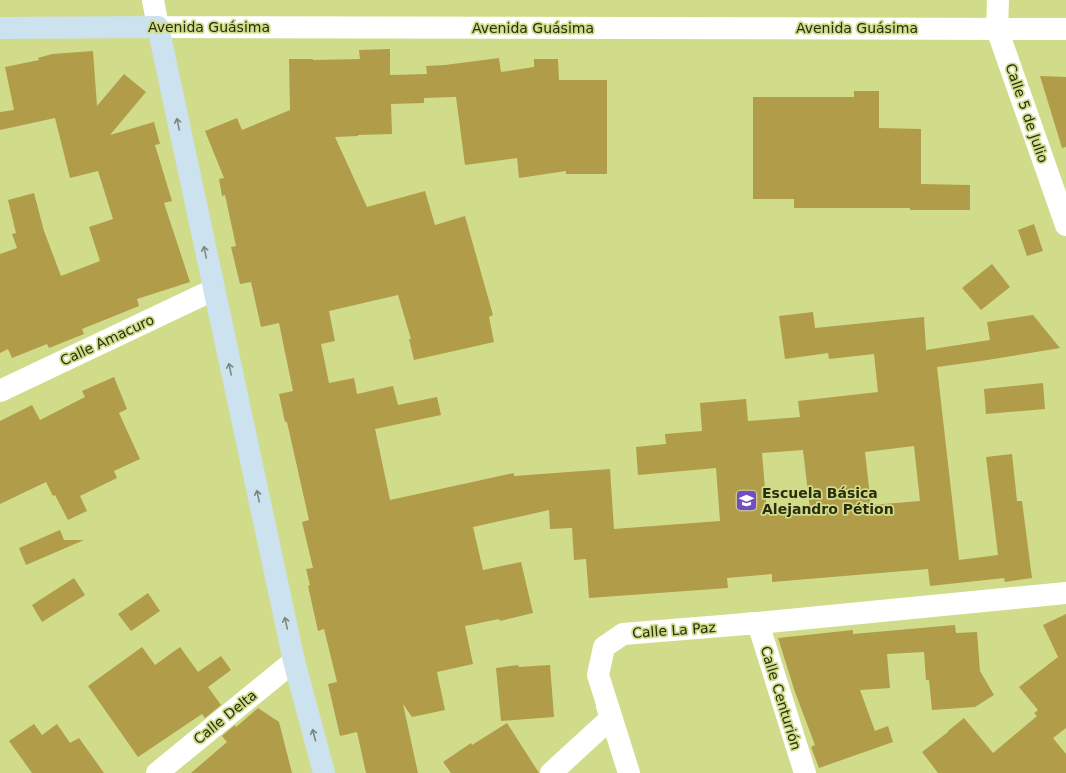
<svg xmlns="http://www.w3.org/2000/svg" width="1066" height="773" font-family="'DejaVu Sans',sans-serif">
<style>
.building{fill:#b09c49;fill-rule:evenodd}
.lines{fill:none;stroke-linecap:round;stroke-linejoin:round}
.minor{stroke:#fff;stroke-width:22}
.secondary{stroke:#cce2ef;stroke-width:22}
.oneway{stroke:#7b887e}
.labels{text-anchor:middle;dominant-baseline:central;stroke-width:3.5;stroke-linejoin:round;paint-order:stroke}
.street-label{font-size:14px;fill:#2a2e0c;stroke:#d0dc8a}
.poi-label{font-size:14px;font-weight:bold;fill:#2a2e0c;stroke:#d0dc8a;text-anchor:start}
</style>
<rect width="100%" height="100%" fill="#d0dc8a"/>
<!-- building -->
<g class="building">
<path d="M390 49V75L427 74 426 66 445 65 499 58 501 72 534 67V59H558L559 80H607V174H566V171L519 178 517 158 465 165 456 97 424 98V103L391 104 392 134 358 135V136L335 137 367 207 425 191 435 225 465 216 493 315 489 317 494 342 414 360 409 339H411L398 295 329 311 335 341 321 344 329 383 354 378 357 394 393 386 398 405 437 397 441 415 375 429 390 500 514 473V476L610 469 614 529 720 521 716 468 638 475 636 447 666 444 665 434 702 431 700 403 746 399 748 421 800 417 798 401 878 392 874 354 829 359 828 353 785 359 779 316 813 312 815 328 924 317 926 350 990 340 987 322 1033 315 1060 348 981 361 937 367 959 560 998 555 986 457 1012 454 1017 501H1022L1032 578 1005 582 1004 578 930 586 928 569 772 582V574L727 578 728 588 589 598 586 559 574 560 572 528 550 529 549 510 473 527 483 570 521 562 533 613 500 621 499 619 465 626 473 664 437 672 445 710 412 717 403 704 418 773H366L357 732 340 736 328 684 337 682 324 629 318 631 308 586 310 585 306 569 313 568 302 522 309 520 287 422H285L279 394 293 391 279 323 261 327 251 282 240 284 231 247 236 246 225 195 222 196 219 179 224 178 205 131 237 118 242 130 290 110 289 59H313V60L360 59 359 50ZM914 446 920 501 871 505 865 452ZM803 450 810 509 767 513 762 453Z"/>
<path d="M93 51 97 106 124 74 146 92 110 135 154 122 160 144 155 145 172 201 164 203 190 282 137 299 139 306 82 329 84 334 49 348 47 344 12 358 8 349 0 353V254L17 248 12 234 16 233 8 200 34 193 44 231 61 276 100 261 89 227 113 219 98 171 70 178 55 118 0 130V112L14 110 5 67 39 60 38 58 52 54Z"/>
<path d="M1040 76 1066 77V147L1062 148Z"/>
<path d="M854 91H879V128L921 129V184L970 185V210H910V208H794V199H753V97H854Z"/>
<path d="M1034 224 1043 251 1027 256 1018 230Z"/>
<path d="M992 264 1010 287 981 310 962 288Z"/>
<path d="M114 377 127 409 119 413 140 459 114 471 117 478 80 496 87 511 68 520 55 495 53 496 46 482 0 504V421L32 405 40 420 85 397 82 391Z"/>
<path d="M1043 383 1045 409 986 414 984 389Z"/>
<path d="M60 530 64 540H84L26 565 19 548Z"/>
<path d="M74 578 85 595 42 622 32 605Z"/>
<path d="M148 593 160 611 131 631 118 614Z"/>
<path d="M1066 614V728L1053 738 1066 754V773H938L922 752 948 732V731L964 718 993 753 1037 716 1034 713 1038 710 1019 687 1058 657 1043 625Z"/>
<path d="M955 625 956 633 977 632 980 671 994 695 975 707 932 710 929 680H926L924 652 887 654 890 688 860 690 875 731 888 726 893 742 819 768 811 747 815 745 795 692 778 638 853 630V634Z"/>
<path d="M142 647 155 665 180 647 198 672 221 656 231 670 208 687 221 705 205 718 202 714 196 718 138 757 88 686Z"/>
<path d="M518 665 519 667 550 665 554 717 501 721 496 668Z"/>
<path d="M258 708 279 722 292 773H191L227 742 222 736 235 725 236 727Z"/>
<path d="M507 723 539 773H451L443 762 471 743 472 745Z"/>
<path d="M34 724 42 735 57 724 70 743 79 738 104 773H32L9 741Z"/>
</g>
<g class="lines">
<!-- minor -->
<g class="minor">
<path d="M153 0 158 27 1066 29"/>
<path d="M998 0 997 29 1066 225"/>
<path d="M0 391 213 290"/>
<path d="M744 624 758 623 805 773"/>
<path d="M157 773 294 661"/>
<path d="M551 773 611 718 607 706"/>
<path d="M629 773 598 675 604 647 623 634 758 623 1066 593"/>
</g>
<!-- secondary -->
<path class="secondary" d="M0 28 158 27 294 661 324 773"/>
</g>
<!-- one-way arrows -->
<defs><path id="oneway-shaft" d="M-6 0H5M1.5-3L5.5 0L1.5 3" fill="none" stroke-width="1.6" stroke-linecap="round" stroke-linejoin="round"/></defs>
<g class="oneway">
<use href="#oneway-shaft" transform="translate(178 124) rotate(-102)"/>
<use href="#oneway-shaft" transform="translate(205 252) rotate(-102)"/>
<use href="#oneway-shaft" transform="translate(230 369) rotate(-102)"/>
<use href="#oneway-shaft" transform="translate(258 496) rotate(-102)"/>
<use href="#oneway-shaft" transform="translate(286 623) rotate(-102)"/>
<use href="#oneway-shaft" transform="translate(314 735) rotate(-105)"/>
</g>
<!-- icons -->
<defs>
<symbol id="school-square" viewBox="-11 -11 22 22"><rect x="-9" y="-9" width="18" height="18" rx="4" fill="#764bc4" stroke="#d0dc8a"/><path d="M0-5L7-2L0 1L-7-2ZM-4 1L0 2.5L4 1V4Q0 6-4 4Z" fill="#fff"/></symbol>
</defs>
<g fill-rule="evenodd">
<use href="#school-square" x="734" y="488" width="25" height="25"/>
</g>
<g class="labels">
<!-- street labels -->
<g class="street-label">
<text x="209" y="27">Avenida Guásima</text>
<text x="533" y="28">Avenida Guásima</text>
<text x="857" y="28">Avenida Guásima</text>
<text transform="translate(1027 113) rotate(71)">Calle 5 de Julio</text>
<text transform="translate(107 340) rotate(-25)">Calle Amacuro</text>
<text transform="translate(674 630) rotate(-4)">Calle La Paz</text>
<text transform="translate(781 698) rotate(73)">Calle Centurión</text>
<text transform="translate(225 717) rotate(-39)">Calle Delta</text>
</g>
<!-- poi labels -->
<g class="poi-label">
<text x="762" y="493">Escuela Básica<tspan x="762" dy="16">Alejandro Pétion</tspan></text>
</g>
</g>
</svg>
